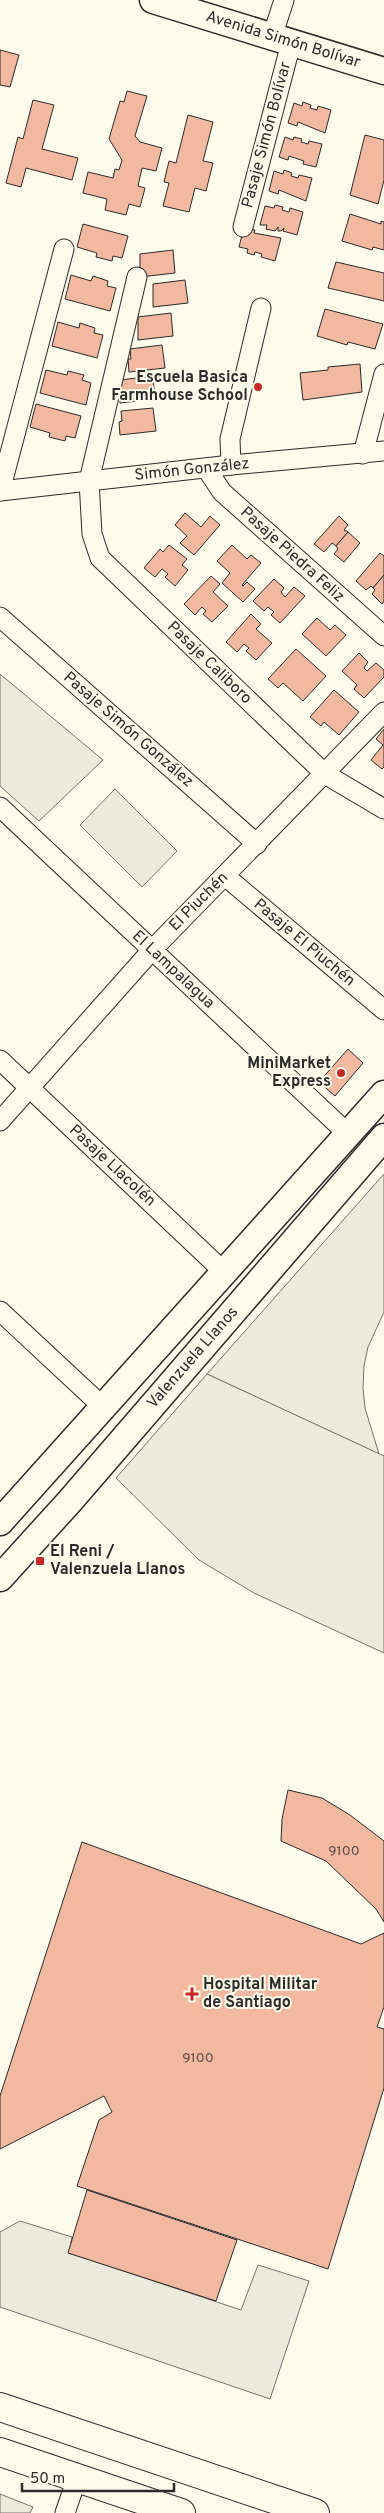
<svg xmlns="http://www.w3.org/2000/svg" width="384" height="2513" font-family="Overpass,sans-serif">
<style>
.green{fill:#ecebdb;stroke:#74746e}
.parking{fill:#eceadb;stroke:#74746e}
.building{fill:#f2b8a0;stroke:#2b2b2b}
.lines{fill:none;stroke-linecap:round;stroke-linejoin:round}
.street-casing{stroke:#2b2b2b;stroke-width:21}
.secondary-casing{stroke:#2b2b2b;stroke-width:29}
.primary-casing{stroke:#2b2b2b;stroke-width:30}
.street{stroke:#fdfbea;stroke-width:19}
.secondary{stroke:#fdfbea;stroke-width:26}
.primary{stroke:#fdfbea;stroke-width:28}
.poi-dot{fill:#c62828;stroke:#fdfbea;stroke-width:2}
.labels{text-anchor:middle;dominant-baseline:central;stroke-width:4;stroke-linejoin:round;paint-order:stroke}
.number-label{font-size:14px;fill:#5d4e48}
.street-label{font-size:16px;fill:#2b2b2b;stroke:#fdfbea}
.poi-label{font-size:16px;font-weight:bold;fill:#2b2b2b;stroke:#fdfbea;text-anchor:end}
</style>
<rect width="100%" height="100%" fill="#fdfbea"/>
<!-- green -->
<g class="green">
<path d="M0 674 103 760 39 821 0 786Z"/>
<path d="M115 789 177 851 142 887 80 825Z"/>
<path d="M384 1174V1312L368 1347 364 1366 363 1388 365 1408 379 1454 207 1374Z"/>
<path d="M0 2494 33 2507 30 2513H0Z"/>
</g>
<!-- parking -->
<g class="parking">
<path d="M207 1374 384 1456V1653L254 1593 199 1560 116 1478Z"/>
<path d="M20 2221 72 2237 69 2253 241 2310 258 2265 309 2281 270 2399 0 2307V2232Z"/>
</g>
<!-- building -->
<g class="building">
<path d="M0 50 19 55 10 87 0 85Z"/>
<path d="M127 91 147 96 135 136 140 142 162 148 156 171 142 168 138 186 145 188 140 207 129 204 126 215 105 210 107 199 83 193 88 172 113 178 115 169 119 170 122 160 109 139 120 101 124 102Z"/>
<path d="M33 100 54 105 42 149 78 158 72 180 26 168 21 187 6 183 18 137 23 139Z"/>
<path d="M303 102 311 105 310 108 317 110 318 106 331 110 325 133 298 122 297 126 288 123 294 103 302 106Z"/>
<path d="M188 115 213 122 203 161 213 163 206 191 195 188 189 212 163 206 169 183 164 182 169 161 176 163Z"/>
<path d="M365 135 384 140V180L378 204 350 195Z"/>
<path d="M285 137 293 140 294 137 302 139 301 142 308 144 309 141 322 144 316 167 303 164 304 161 289 156 288 160 279 157Z"/>
<path d="M284 170 292 173 291 176 298 178 299 175 312 178 306 201 279 190 278 194 269 191 274 171 283 174Z"/>
<path d="M275 205 283 207 282 210 289 212 290 208 303 212 297 235 283 231 284 228 281 231H278V227L275 231 266 229 267 225H260L265 206 274 208Z"/>
<path d="M350 214 381 224V221L384 222V250L373 247 372 250 342 241Z"/>
<path d="M83 224 128 236 122 258 113 256 112 261 96 257 97 253 77 247Z"/>
<path d="M244 227 255 230 254 233 281 238 275 261 261 257 262 254 255 252 254 255 247 253 248 249 239 247Z"/>
<path d="M173 250 175 273 140 277V254Z"/>
<path d="M336 262 384 273V301L328 288Z"/>
<path d="M71 275 91 281 93 276 108 281 107 286 116 288 110 311 65 299Z"/>
<path d="M185 280 188 303 153 307V284Z"/>
<path d="M325 309 383 324 375 349 348 342 347 345 317 336Z"/>
<path d="M171 313 173 336 138 340V317Z"/>
<path d="M58 322 79 328 80 323 95 328 94 333 103 335 97 358 52 346Z"/>
<path d="M162 345 165 368 129 372 128 359H131L130 349Z"/>
<path d="M360 364 362 392 303 400 300 373 328 370V367Z"/>
<path d="M46 370 67 375 68 371 84 375 82 380 91 383 86 405 40 393Z"/>
<path d="M153 376 155 399 120 403V380Z"/>
<path d="M36 404 81 416 75 438 66 436 65 441 49 437 50 433 30 427Z"/>
<path d="M153 408 156 431 120 435 119 422 122 421 121 411Z"/>
<path d="M185 513 201 527 210 516 220 525 194 555 180 543 187 536 175 525Z"/>
<path d="M339 516 348 525 344 530 348 532 336 546 332 543 324 552 314 544Z"/>
<path d="M348 532 360 543 344 562 334 554 338 549 336 546Z"/>
<path d="M169 545 187 559 182 565 188 570 175 586 165 577 168 574 162 569 155 577 144 568 160 549 163 552Z"/>
<path d="M232 545 247 559 251 555 261 563 242 585 243 586 247 582 255 589 243 602 222 583 230 573 217 561Z"/>
<path d="M380 553 384 556V575L373 588 371 586 366 590 356 581Z"/>
<path d="M384 575V601L382 604 372 594 375 590 373 588Z"/>
<path d="M211 576 220 584 213 592 228 606 212 622 203 614 206 611 202 607 195 615 184 604Z"/>
<path d="M274 579 284 588 281 592 285 597 294 587 305 596 280 623 271 615 274 612 268 607 264 611 253 601Z"/>
<path d="M251 614 261 624 256 629 272 643 256 660 246 651 249 648 244 644 237 652 226 642Z"/>
<path d="M317 618 330 630 335 625 346 635 326 656 302 634Z"/>
<path d="M296 649 326 676 303 701 283 683 278 688 268 679Z"/>
<path d="M359 653 368 662 364 668 367 671 376 663 384 670V677L364 698 354 689 357 685 342 671Z"/>
<path d="M334 690 359 712 339 735 324 722 321 726 310 717Z"/>
<path d="M384 729V767L382 769 371 760 383 745 376 739Z"/>
<path d="M348 1049 363 1063 335 1096 319 1082Z"/>
<path d="M288 1790 322 1798 350 1815 384 1841V1922L376 1909 326 1861 281 1841 282 1819Z"/>
<path d="M82 1842 361 1944 384 1933V2007L377 2027 384 2029V2088L328 2269 77 2186 99 2120 112 2112 104 2096 0 2149V2096Z"/>
<path d="M87 2190 237 2240 216 2301 68 2253Z"/>
</g>
<g class="lines">
<defs>
<g id="street">
<path d="M272 37 284 0"/>
<path d="M243 227 291 43"/>
<path d="M137 277 89 481 92 534 100 558 325 774 384 809"/>
<path d="M363 454 384 374"/>
<path d="M231 465 230 439 261 308"/>
<path d="M206 468 222 492 384 636"/>
<path d="M0 491 231 465 384 451"/>
<path d="M0 491 64 249"/>
<path d="M0 617 257 844"/>
<path d="M0 807 347 1133"/>
<path d="M225 876 384 1010"/>
<path d="M0 1060 224 1272"/>
<path d="M0 1121 152 950 384 712"/>
<path d="M0 1311 102 1406"/>
<path d="M65 2513 77 2478"/>
</g>
<g id="secondary">
<path d="M153 0 384 71"/>
<path d="M0 1522 384 1094"/>
<path d="M0 1578 70 1501 384 1137"/>
</g>
<g id="primary">
<path d="M0 2407 315 2513"/>
<path d="M0 2452 181 2513"/>
</g>
</defs>
<!-- street casing -->
<use href="#street" class="street-casing"/>
<!-- secondary casing -->
<use href="#secondary" class="secondary-casing"/>
<!-- primary casing -->
<use href="#primary" class="primary-casing"/>
<!-- street -->
<use href="#street" class="street"/>
<!-- secondary -->
<use href="#secondary" class="secondary"/>
<!-- primary -->
<use href="#primary" class="primary"/>
</g>
<!-- markers -->
<g class="poi-dot">
<circle cx="258" cy="387" r="5"/>
<circle cx="341" cy="1073" r="5"/>
<rect x="35" y="1556" width="10" height="10" rx="2.5"/>
<path d="M189.5 1986.5h5v5h5v5h-5v5h-5v-5h-5v-5h5z"/>
</g>
<g class="labels">
<!-- number labels -->
<g class="number-label">
<text x="344" y="1851">9100</text>
<text x="198" y="2058">9100</text>
</g>
<!-- street labels -->
<g class="street-label">
<text transform="translate(283 40) rotate(17)">Avenida Simón Bolívar</text>
<text transform="translate(267 135) rotate(-75)">Pasaje Simón Bolívar</text>
<text transform="translate(192 470) rotate(-6)">Simón González</text>
<text transform="translate(292 555) rotate(42)">Pasaje Piedra Feliz</text>
<text transform="translate(209 663) rotate(44)">Pasaje Caliboro</text>
<text transform="translate(128 730) rotate(41)">Pasaje Simón González</text>
<text transform="translate(199 902) rotate(-45)">El Piuchén</text>
<text transform="translate(304 943) rotate(40)">Pasaje El Piuchén</text>
<text transform="translate(173 970) rotate(43)">El Lampalagua</text>
<text transform="translate(112 1166) rotate(43)">Pasaje Llacolén</text>
<text transform="translate(193 1358) rotate(-49)">Valenzuela Llanos</text>
</g>
<!-- poi labels -->
<g class="poi-label">
<text x="248" y="378">Escuela Basica<tspan x="248" dy="18">Farmhouse School</tspan></text>
<text x="331" y="1064">MiniMarket<tspan x="331" dy="18">Express</tspan></text>
<text x="50" y="1552" text-anchor="start">El Reni /<tspan x="50" dy="18">Valenzuela Llanos</tspan></text>
<text x="203" y="1985" text-anchor="start">Hospital Militar<tspan x="203" dy="18">de Santiago</tspan></text>
</g>
</g>
<!-- scale -->
<path d="M22 2483v8h152v-8" fill="none" stroke="#2b2b2b" stroke-width="2.5"/>
<text x="30" y="2483" font-size="15" fill="#2b2b2b" stroke="#fdfbea" stroke-width="4" paint-order="stroke">50 m</text>
</svg>
